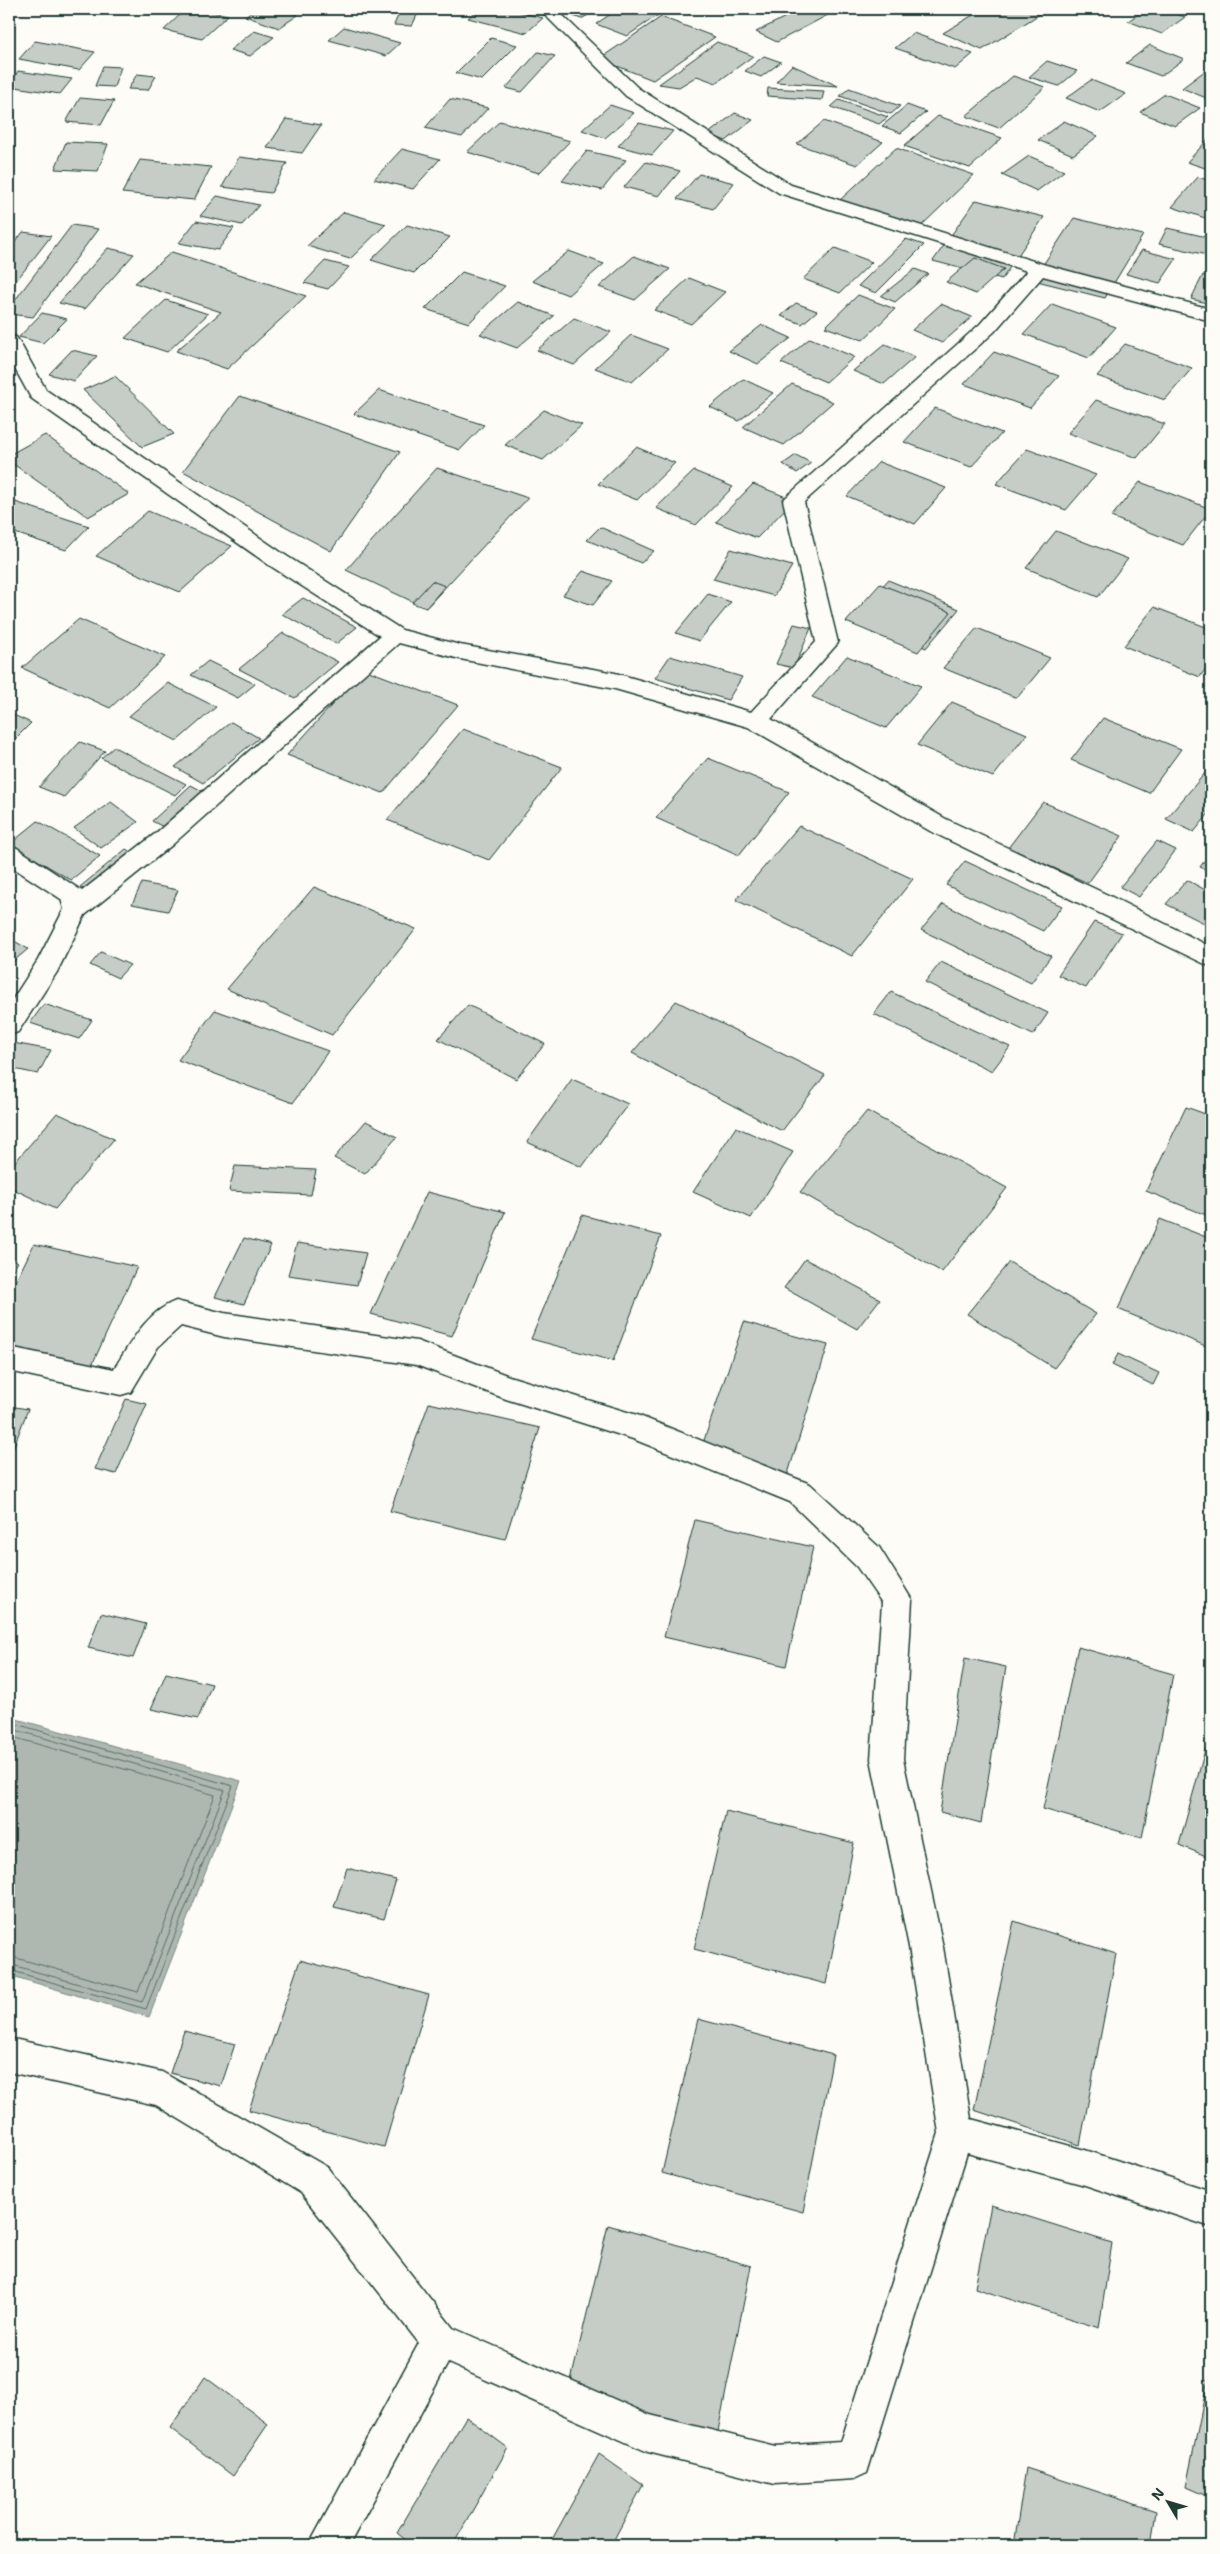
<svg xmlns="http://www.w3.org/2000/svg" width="1220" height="2554" font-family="'Shantell Sans',sans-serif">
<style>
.water{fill:#aeb8b1;stroke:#75877f}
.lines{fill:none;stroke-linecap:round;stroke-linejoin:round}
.shore{stroke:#586e66;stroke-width:1}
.building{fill:#c6cdc7;stroke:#1f3d34}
.minor-casing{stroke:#1f3d34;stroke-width:3}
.minor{fill:#fdfcf7;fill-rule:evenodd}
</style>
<rect width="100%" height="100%" fill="#fdfcf7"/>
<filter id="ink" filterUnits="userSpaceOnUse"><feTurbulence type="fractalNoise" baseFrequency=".02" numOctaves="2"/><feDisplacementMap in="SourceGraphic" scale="10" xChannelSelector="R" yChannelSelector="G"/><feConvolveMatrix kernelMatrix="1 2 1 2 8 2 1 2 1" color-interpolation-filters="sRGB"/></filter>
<g filter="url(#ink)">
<!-- water -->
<path class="water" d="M9 1717 241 1781 149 2017 9 1975Z"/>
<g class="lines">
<!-- shore -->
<g class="shore">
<path d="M9 1722 233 1786 146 2009 9 1970"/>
<path d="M9 1728 225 1790 142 2002 9 1964"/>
<path d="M9 1736 215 1795 138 1992 9 1956"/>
</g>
</g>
<!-- building -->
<g class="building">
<path d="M93 9H124L118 14Z"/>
<path d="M186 9H200L228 15 202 39 164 30Z"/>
<path d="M255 9H282L298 15 279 28 245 16Z"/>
<path d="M479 9H508L543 18 526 33 468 18Z"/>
<path d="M570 9H599L581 19 564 12Z"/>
<path d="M618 9H667L627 36 596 24Z"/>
<path d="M801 9H839L777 42 756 32Z"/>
<path d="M983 9H1027L1040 14 982 50 943 33Z"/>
<path d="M1146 9H1164L1185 17 1162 34 1128 21Z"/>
<path d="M400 11 418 13 412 26 394 25Z"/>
<path d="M661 17 715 37 653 80 599 59Z"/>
<path d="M344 27 400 43 386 56 329 40Z"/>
<path d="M254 31 274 37 250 56 230 50Z"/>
<path d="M913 33 973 54 955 69 895 48Z"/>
<path d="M491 38 517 45 482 80 456 73Z"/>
<path d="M35 41 95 52 79 70 19 59Z"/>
<path d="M717 42 753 56 716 83 697 76 679 87 659 84Z"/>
<path d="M1150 45 1184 59 1161 76 1126 63Z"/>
<path d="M538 52 555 56 522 92 506 88Z"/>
<path d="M764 56 781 62 761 77 745 71Z"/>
<path d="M1047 61 1077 71 1059 86 1029 77Z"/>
<path d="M792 65 838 86 776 82Z"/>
<path d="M103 66 121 67 114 87 95 86Z"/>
<path d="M1206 70 1211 73V100L1182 88Z"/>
<path d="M18 71 72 79 60 94 9 86Z"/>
<path d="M137 74 156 76 148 90 128 89Z"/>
<path d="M1013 76 1045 87 999 128 966 116Z"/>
<path d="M1091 80 1126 94 1100 112 1066 98Z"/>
<path d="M768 88 824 91 822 100 767 96Z"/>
<path d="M849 88 900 106 891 114 840 96Z"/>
<path d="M1165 94 1200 108 1175 126 1140 112Z"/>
<path d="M80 98 114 101 101 125 66 122Z"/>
<path d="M450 99 488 108 462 137 425 128Z"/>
<path d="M839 100 888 117 879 124 831 107Z"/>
<path d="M610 105 634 113 605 138 582 130Z"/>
<path d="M907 105 926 112 901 133 882 126Z"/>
<path d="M735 113 753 120 726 141 708 134Z"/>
<path d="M938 116 1002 138 970 168 904 146Z"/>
<path d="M286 119 321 125 302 153 267 148Z"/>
<path d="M500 121 570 141 539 173 467 152Z"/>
<path d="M824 121 883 142 857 165 797 144Z"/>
<path d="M1064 121 1098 136 1073 155 1038 140Z"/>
<path d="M639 123 673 131 652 155 618 146Z"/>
<path d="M1211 136V170L1187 162Z"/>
<path d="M66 142 108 144 98 171 55 169Z"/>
<path d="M896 148 974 175 919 228 840 200Z"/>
<path d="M402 149 440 159 413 189 374 179Z"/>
<path d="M587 151 626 160 602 190 562 181Z"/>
<path d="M1029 156 1064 171 1037 191 1002 175Z"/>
<path d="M239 157 287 163 271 193 222 187Z"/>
<path d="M140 160 211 167 194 200 122 193Z"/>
<path d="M646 162 680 171 659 196 624 187Z"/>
<path d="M699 174 734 183 713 209 677 199Z"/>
<path d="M1198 177 1211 181V220L1172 207Z"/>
<path d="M217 196 259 205 242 225 200 216Z"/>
<path d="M976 200 1044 217 1002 279 933 261Z"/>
<path d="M344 212 386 224 350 259 307 246Z"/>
<path d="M1074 218 1143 235 1105 298 1033 280Z"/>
<path d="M196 221 234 228 218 250 179 243Z"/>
<path d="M72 225 98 229 33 317 9 314V308Z"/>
<path d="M407 225 450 237 414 273 371 260Z"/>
<path d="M1167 228 1211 238V256L1159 244Z"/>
<path d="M23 232 51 236 9 290V250Z"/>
<path d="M906 239 924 245 876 293 858 286Z"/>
<path d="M108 248 134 254 85 309 59 303Z"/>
<path d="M835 248 872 262 840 293 803 279Z"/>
<path d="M1142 250 1176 259 1160 283 1126 274Z"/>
<path d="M569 251 604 264 568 295 532 281Z"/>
<path d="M172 252 306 296 227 369 176 351 221 312 135 283Z"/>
<path d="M634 256 670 269 635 300 599 287Z"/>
<path d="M975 258 1004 269 976 294 946 282Z"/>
<path d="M325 261 349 267 328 289 304 283Z"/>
<path d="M915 269 928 274 895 302 881 296Z"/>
<path d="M462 272 505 286 469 323 425 309Z"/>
<path d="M1203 275 1211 277V304L1191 299Z"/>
<path d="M689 278 725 292 691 324 654 310Z"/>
<path d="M858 295 895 309 863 340 825 327Z"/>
<path d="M166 300 208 314 167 352 125 338Z"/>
<path d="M518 302 554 316 517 348 480 334Z"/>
<path d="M796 303 817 311 802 324 781 316Z"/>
<path d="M941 304 972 317 942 343 912 330Z"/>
<path d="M1052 304 1116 327 1089 358 1024 334Z"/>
<path d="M42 313 67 319 43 343 19 337Z"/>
<path d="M574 318 611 332 574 365 537 350Z"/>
<path d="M762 325 791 338 758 364 729 351Z"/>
<path d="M631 335 668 349 632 382 595 368Z"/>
<path d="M810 338 854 357 826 382 781 363Z"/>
<path d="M885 344 915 357 884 384 853 371Z"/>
<path d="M1125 344 1192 368 1165 400 1097 376Z"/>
<path d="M72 350 97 356 74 381 49 374Z"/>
<path d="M994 352 1059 376 1030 408 964 384Z"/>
<path d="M115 376 174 434 142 447 83 390Z"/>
<path d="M743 379 773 393 739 421 710 407Z"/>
<path d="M792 384 833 402 784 445 743 427Z"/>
<path d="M379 390 484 425 460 450 354 414Z"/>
<path d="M240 396 400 452 331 551 183 471Z"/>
<path d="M1096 400 1165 424 1137 458 1068 433Z"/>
<path d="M935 408 1002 433 971 467 904 442Z"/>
<path d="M544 410 582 425 543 460 505 445Z"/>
<path d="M45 435 129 494 88 517 9 461V455Z"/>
<path d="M636 447 675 463 637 500 598 484Z"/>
<path d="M1027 449 1096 475 1066 510 996 484Z"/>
<path d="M796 455 811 463 797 473 783 464Z"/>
<path d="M879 462 946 488 915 524 847 496Z"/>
<path d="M437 468 528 498 426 608 346 570Z"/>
<path d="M694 471 733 487 696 525 656 508Z"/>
<path d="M1140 482 1211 509 1183 545 1111 517Z"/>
<path d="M753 484 794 500 757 538 716 522Z"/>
<path d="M9 500 89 526 66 550 9 531Z"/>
<path d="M148 511 232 546 180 592 96 556Z"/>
<path d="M600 527 654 551 641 563 587 540Z"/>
<path d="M1056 531 1128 559 1098 597 1026 568Z"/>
<path d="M731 549 792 566 774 596 713 579Z"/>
<path d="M583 571 612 581 593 605 563 595Z"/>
<path d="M888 580 959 609 926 648 854 618Z"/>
<path d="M432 581 445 586 426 608 412 603Z"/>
<path d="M880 584 951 612 918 652 846 622Z"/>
<path d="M708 594 731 602 699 641 676 633Z"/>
<path d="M303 598 357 627 336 644 282 614Z"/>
<path d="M1154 607 1211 629V661L1200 677 1124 646Z"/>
<path d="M79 619 165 657 110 708 22 668Z"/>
<path d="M794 624 811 628 794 668 776 664Z"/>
<path d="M977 628 1050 658 1017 698 943 668Z"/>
<path d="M283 633 338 662 295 698 239 669Z"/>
<path d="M670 656 742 677 728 700 655 678Z"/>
<path d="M847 656 921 686 886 728 812 697Z"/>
<path d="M208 661 255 684 238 698 191 675Z"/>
<path d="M364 669 458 705 383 793 287 755Z"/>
<path d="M168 683 216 707 177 741 129 716Z"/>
<path d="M952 702 1027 734 993 777 917 745Z"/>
<path d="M9 713 31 723 9 745Z"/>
<path d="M1103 718 1181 749 1149 793 1071 760Z"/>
<path d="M231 722 259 738 203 783 175 767Z"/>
<path d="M463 729 562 767 489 860 387 820Z"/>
<path d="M80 742 105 751 64 797 39 787Z"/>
<path d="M114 747 186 784 175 795 101 758Z"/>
<path d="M708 758 789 792 739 855 656 818Z"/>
<path d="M1206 772 1211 775V811L1194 832 1166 819Z"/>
<path d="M191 785 206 793 167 829 152 821Z"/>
<path d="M111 802 138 822 101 848 74 828Z"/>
<path d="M1043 802 1122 836 1088 883 1008 848Z"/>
<path d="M38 821 100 856 71 880 10 844Z"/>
<path d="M799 826 913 879 852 956 736 900Z"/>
<path d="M1157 841 1176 850 1139 897 1120 887Z"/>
<path d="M126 849 135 855 90 893 80 887Z"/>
<path d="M1210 853H1211V872L1200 867Z"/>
<path d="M965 861 1062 906 1043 931 946 885Z"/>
<path d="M1187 880 1211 893V918L1206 924 1166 904Z"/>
<path d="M142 883 178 890 168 911 132 904Z"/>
<path d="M314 887 416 929 332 1035 227 989Z"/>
<path d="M943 904 1051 956 1031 983 921 930Z"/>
<path d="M1094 922 1122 933 1086 988 1058 975Z"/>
<path d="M9 938 28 949 9 965Z"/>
<path d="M101 952 130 965 118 978 90 965Z"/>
<path d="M941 962 1048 1013 1033 1035 925 982Z"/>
<path d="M891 992 1010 1047 992 1071 874 1014Z"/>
<path d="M676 1001 825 1075 782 1131 632 1053Z"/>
<path d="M44 1004 92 1020 79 1039 30 1023Z"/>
<path d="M468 1005 545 1044 516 1079 438 1039Z"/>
<path d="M215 1010 328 1051 293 1103 178 1060Z"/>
<path d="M13 1043 51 1050 38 1074 9 1068V1052Z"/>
<path d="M572 1079 628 1104 582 1167 527 1142Z"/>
<path d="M1186 1107 1211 1116V1217L1146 1191Z"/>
<path d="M867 1111 1007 1188 942 1272 800 1192Z"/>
<path d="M57 1113 114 1139 55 1209 9 1187V1169Z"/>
<path d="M366 1121 397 1137 365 1174 334 1158Z"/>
<path d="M736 1127 793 1152 751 1218 693 1192Z"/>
<path d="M235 1166 316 1170 311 1195 229 1191Z"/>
<path d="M427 1192 505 1212 452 1336 371 1314Z"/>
<path d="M582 1215 661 1236 613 1361 531 1339Z"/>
<path d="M1160 1219 1211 1239V1340L1208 1347 1118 1309Z"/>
<path d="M244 1238 271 1245 244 1304 215 1297Z"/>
<path d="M297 1243 366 1253 357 1285 288 1275Z"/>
<path d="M34 1244 137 1267 91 1367 9 1348V1295Z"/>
<path d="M9 1258 18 1262 9 1276Z"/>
<path d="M805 1259 880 1299 857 1329 784 1288Z"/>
<path d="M1009 1262 1096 1314 1054 1368 967 1314Z"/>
<path d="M744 1322 828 1345 786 1480 699 1455Z"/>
<path d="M1118 1354 1159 1373 1153 1385 1112 1365Z"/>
<path d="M126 1399 147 1404 116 1474 95 1469Z"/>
<path d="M429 1403 540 1428 505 1539 390 1511Z"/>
<path d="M9 1406 28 1409 9 1459Z"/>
<path d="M695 1520 813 1547 786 1666 664 1637Z"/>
<path d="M101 1613 146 1624 133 1658 88 1648Z"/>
<path d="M1078 1647 1173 1674 1142 1838 1043 1809Z"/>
<path d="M965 1658 1006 1667 981 1823 940 1812Z"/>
<path d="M166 1673 212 1684 198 1719 151 1709Z"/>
<path d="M1211 1728V1858L1179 1845Z"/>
<path d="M726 1811 854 1843 826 1984 694 1949Z"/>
<path d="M347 1868 396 1880 384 1919 334 1907Z"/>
<path d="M1014 1921 1116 1954 1080 2145 974 2110Z"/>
<path d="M300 1960 429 1995 384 2147 249 2110Z"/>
<path d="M698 2019 833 2055 803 2212 662 2173Z"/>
<path d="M184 2031 235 2044 221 2086 170 2073Z"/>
<path d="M991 2205 1112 2243 1099 2328 975 2288Z"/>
<path d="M608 2225 751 2266 716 2441 567 2397Z"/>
<path d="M1211 2364V2498L1186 2487Z"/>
<path d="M205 2377 268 2424 233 2476 170 2428Z"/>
<path d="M466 2417 508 2448 453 2545H412L397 2533Z"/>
<path d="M599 2454 643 2485 611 2545H549Z"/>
<path d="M1026 2468 1156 2511 1151 2545H1014Z"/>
</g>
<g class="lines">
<defs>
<g id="minor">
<path d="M539 9H556L638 88 791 185 1046 265 1211 309V321L1043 276 994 332 804 502 838 643 771 719 946 819 1108 895 1211 947V967L930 831 748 727 615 689 460 659 399 643 172 845 85 915 57 972 18 1032 9 1035V1005L38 960 64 909 61 899 9 865V845L17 848 82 891 156 833 380 636 269 565 31 398 9 358V335L16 337 19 341 46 390 285 555 402 630 460 645 615 673 751 712 816 642 783 500 980 324 1027 271 779 193 626 96Z"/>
<path d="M176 1301 224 1313 417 1341 509 1376 637 1415 810 1484 879 1547 912 1600 903 1759 943 1947 971 2119 1085 2150 1211 2191V2227L1085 2185 967 2153 867 2473 854 2479 775 2484 648 2452 448 2363 349 2545H309L419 2343 301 2193 156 2105 9 2072V2038L162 2072 327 2167 453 2328 650 2415 775 2446 841 2442 939 2133 909 1947 871 1759 882 1603 857 1567 790 1502 633 1439 506 1399 416 1365 224 1337 181 1326 158 1347 131 1392 121 1395 9 1371V1347L114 1369C130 1344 146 1312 176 1301Z"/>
</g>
</defs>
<!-- minor casing -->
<use href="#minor" class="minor-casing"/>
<!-- minor -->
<use href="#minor" class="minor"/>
</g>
</g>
<!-- margin -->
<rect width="1220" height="2554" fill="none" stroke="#fdfcf7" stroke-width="30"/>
<rect x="15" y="15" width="1190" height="2524" fill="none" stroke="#1f3d34" stroke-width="2" filter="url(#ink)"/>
<!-- north arrow -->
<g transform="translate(1168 2502) rotate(308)" stroke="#fdfcf7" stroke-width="4" paint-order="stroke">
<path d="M0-4L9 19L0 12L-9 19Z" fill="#1f3d34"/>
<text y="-8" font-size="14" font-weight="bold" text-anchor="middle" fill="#1f3d34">N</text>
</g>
</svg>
